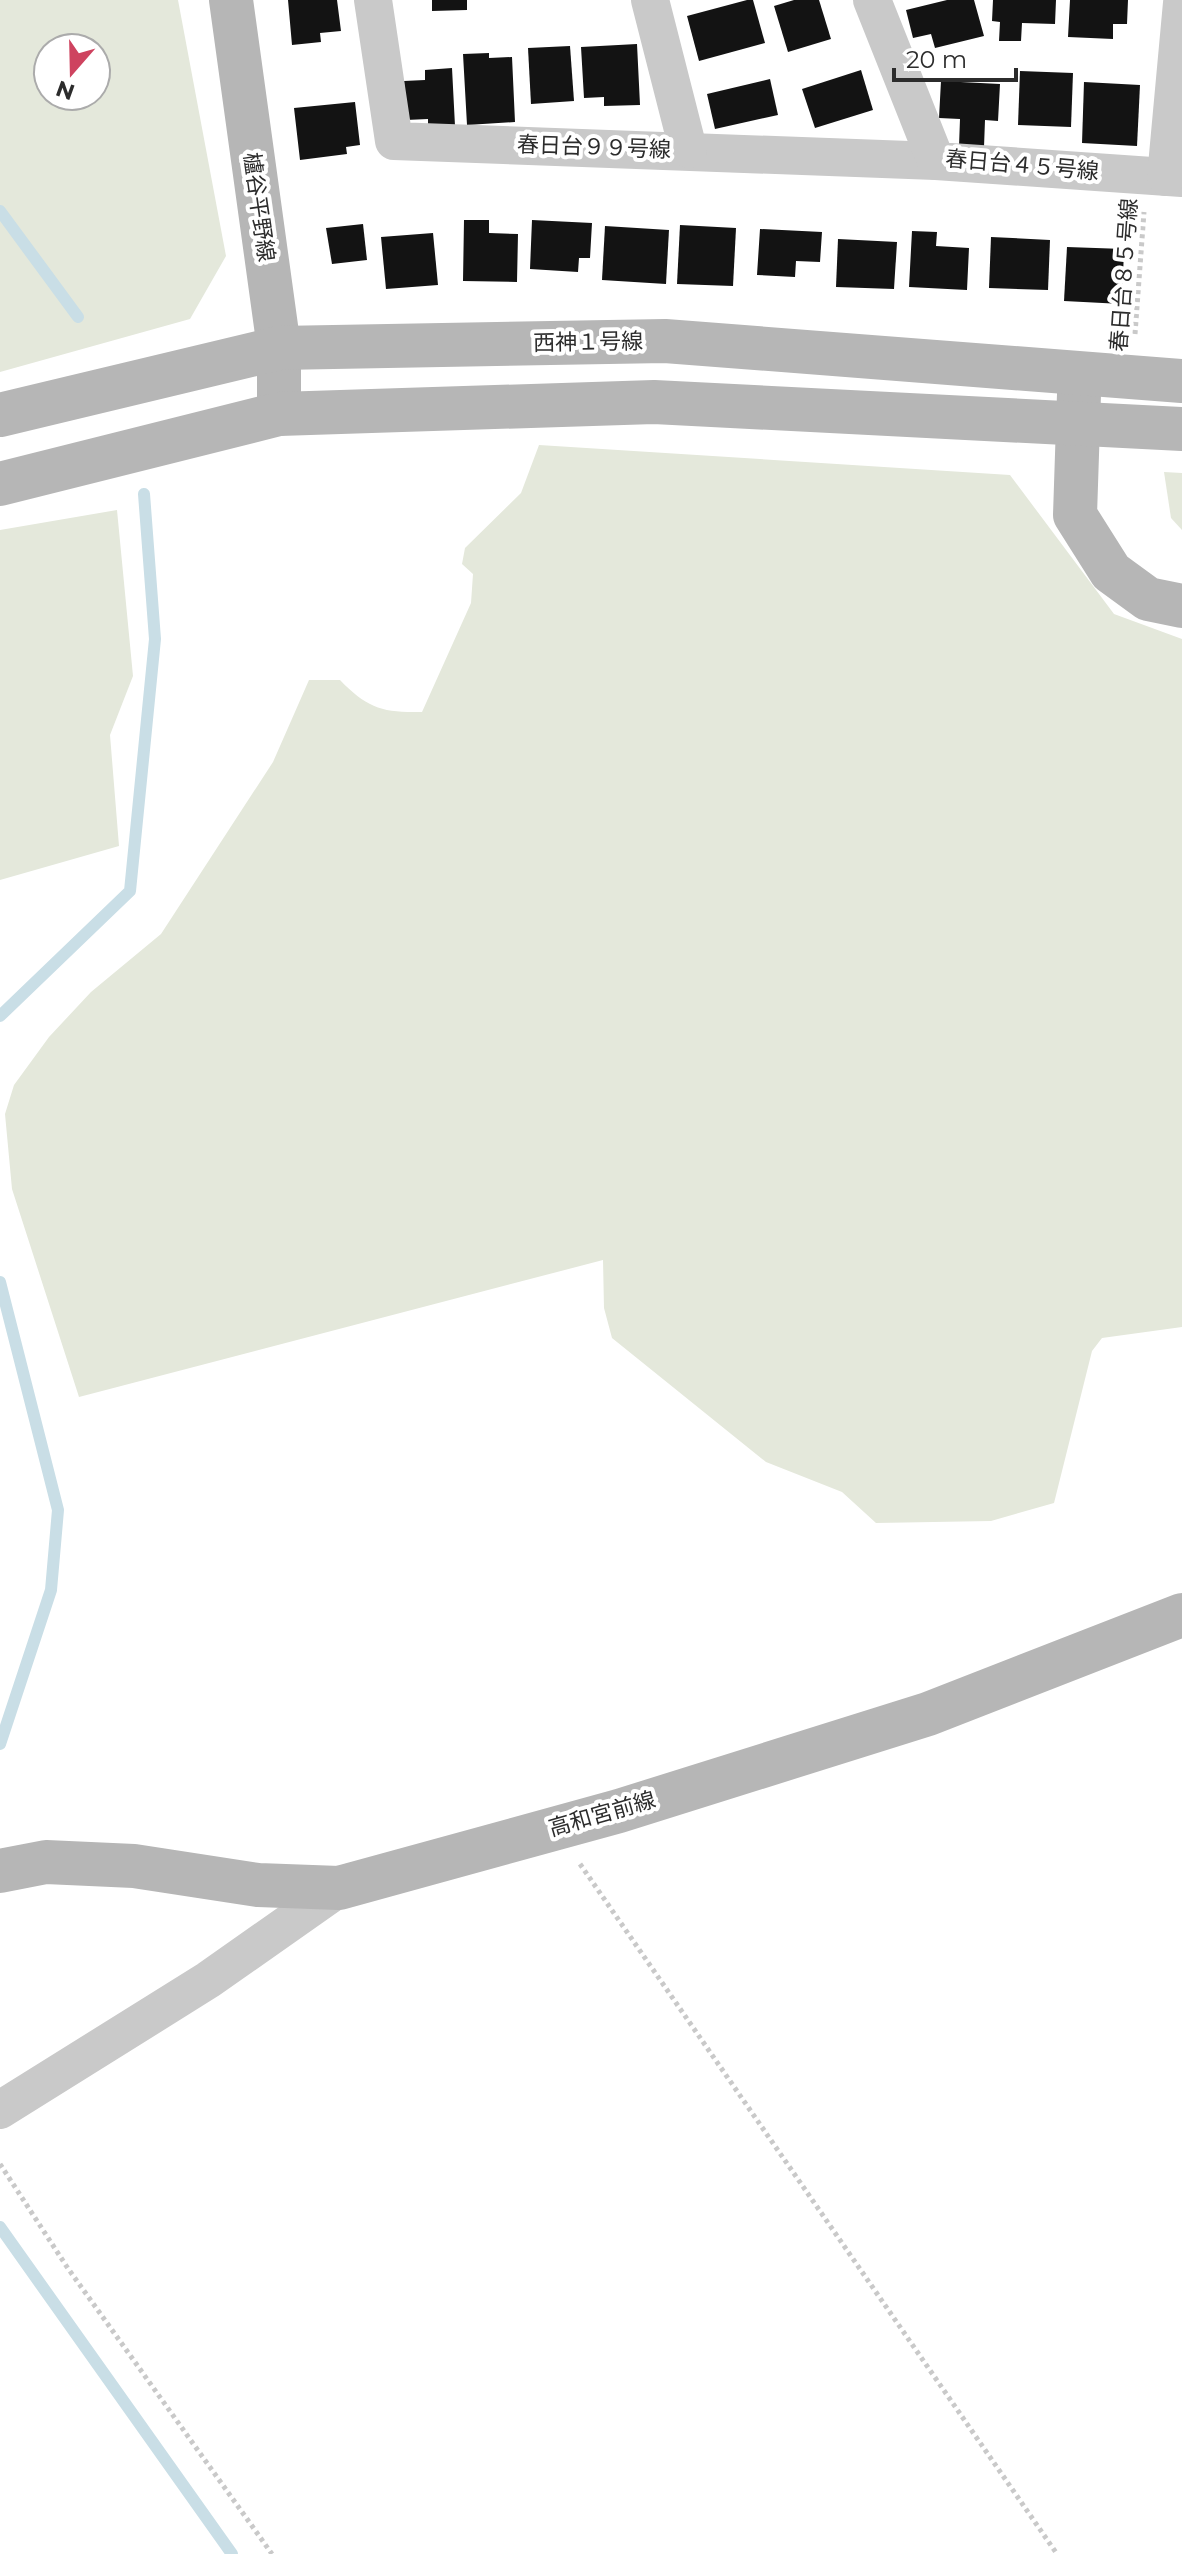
<svg xmlns="http://www.w3.org/2000/svg" width="1182" height="2554" font-family="Montserrat,'Noto Sans JP',sans-serif">
<style>
.green{fill:#e4e8db;fill-rule:evenodd}
.lines{fill:none;stroke-linecap:round;stroke-linejoin:round}
.stream{stroke:#c9dee6;stroke-width:12}
.building{fill:#131313}
.path{stroke:#c9c9c9;stroke-width:5;stroke-dasharray:4 4;stroke-linecap:butt}
.street{stroke:#c9c9c9;stroke-width:38}
.secondary{stroke:#b6b6b6;stroke-width:44}
.labels{text-anchor:middle;dominant-baseline:central;stroke-width:8;stroke-linejoin:round;paint-order:stroke}
.street-label{font-size:22px;fill:#2c2c2c;stroke:#fff}
</style>
<rect width="100%" height="100%" fill="#fff"/>
<!-- green -->
<g class="green">
<path d="M0 0H178L226 256 190 319 0 372ZM48 48H96V96H48Z"/>
<path d="M539 445 1010 475 1114 614 1182 639V1327L1102 1338 1092 1351 1054 1503 991 1521 876 1523 842 1492 766 1462 612 1338 604 1308 603 1260 79 1397 12 1189 5 1114 14 1085 49 1037 91 992 161 934 273 762 309 680H340C367 708 383 713 422 712L471 603 473 574 462 564 465 548 521 493Z"/>
<path d="M1164 472 1182 473V530L1171 518Z"/>
<path d="M117 510 133 676 110 735 119 846 0 880V530Z"/>
</g>
<g class="lines">
<!-- stream -->
<g class="stream">
<path d="M0 211 78 317"/>
<path d="M0 1016 130 891 155 639 144 494"/>
<path d="M0 1282 58 1510 51 1590 0 1744"/>
<path d="M0 2227 232 2554"/>
</g>
</g>
<!-- building -->
<g class="building">
<path d="M288 0H337L341 31 320 33 321 42 292 45Z"/>
<path d="M432 0H467V10L432 11Z"/>
<path d="M747 0H753L765 43 699 61 687 16Z"/>
<path d="M794 0H819L831 39 788 52 774 6Z"/>
<path d="M947 0H974L984 36 935 48 931 34 913 38 906 10Z"/>
<path d="M993 0H1056L1055 24 1022 23 1021 41H999L1000 22 992 21Z"/>
<path d="M1070 0H1128L1127 24H1113V39L1068 37Z"/>
<path d="M637 44 640 105 604 106V97L584 98 581 47Z"/>
<path d="M570 46 574 101 531 104 528 48Z"/>
<path d="M489 53V58L512 57 515 122 467 125 463 54Z"/>
<path d="M452 68 455 126 428 127V119L406 120 404 81 425 80V70Z"/>
<path d="M861 70 873 110 815 128 802 89Z"/>
<path d="M1020 71 1073 73 1071 127 1018 125Z"/>
<path d="M770 79 778 115 715 129 707 94Z"/>
<path d="M941 81 1000 84 998 121 985 120 984 147 959 146 960 119 939 118Z"/>
<path d="M1084 82 1140 85 1137 146 1082 143Z"/>
<path d="M355 102 360 145 346 147 347 154 300 160 294 108Z"/>
<path d="M464 220H489V233L518 234 517 282 463 281Z"/>
<path d="M532 220 592 223 590 258H579L578 272 530 269Z"/>
<path d="M363 224 367 260 332 264 326 228Z"/>
<path d="M680 225 736 228 733 286 677 284Z"/>
<path d="M605 226 669 230 666 284 602 280Z"/>
<path d="M760 229 822 232 820 262 796 261 795 277 757 275Z"/>
<path d="M912 231 937 232 936 246 969 248 967 290 909 287Z"/>
<path d="M433 233 438 285 386 289 381 237Z"/>
<path d="M991 237 1050 240 1048 290 989 288Z"/>
<path d="M838 239 897 242 894 289 836 287Z"/>
<path d="M1067 247 1124 249 1122 304 1064 301Z"/>
</g>
<g class="lines">
<!-- path -->
<g class="path">
<path d="M1135 334 1144 212"/>
<path d="M580 1864 1057 2554"/>
<path d="M0 2164 67 2267 272 2554"/>
</g>
<!-- street -->
<g class="street">
<path d="M373 0 394 141 936 161"/>
<path d="M650 0 688 149"/>
<path d="M872 0 936 161 1182 178"/>
<path d="M1166 177 1182 3"/>
<path d="M0 2110 208 1980 339 1888"/>
</g>
<!-- secondary -->
<g class="secondary">
<path d="M231 0 279 348V414"/>
<path d="M1079 394 1075 515 1111 572 1148 599 1182 606"/>
<path d="M0 415 279 348 665 341 1182 381"/>
<path d="M0 484 279 414 654 402 1182 429"/>
<path d="M0 1871 46 1862 134 1866 258 1885 339 1888 619 1811 928 1714 1182 1615"/>
</g>
</g>
<g class="labels">
<!-- street labels -->
<g class="street-label">
<text transform="translate(594 147) rotate(2)">春日台９９号線</text>
<text transform="translate(1022 165) rotate(5)">春日台４５号線</text>
<text transform="translate(259 207) rotate(82)">櫨谷平野線</text>
<text transform="translate(1124 275) rotate(-86)">春日台８５号線</text>
<text transform="translate(588 342) rotate(-1)">西神１号線</text>
<text transform="translate(602 1814) rotate(-16)">高和宮前線</text>
</g>
</g>
<!-- north arrow -->
<g transform="translate(72 72) rotate(200)"><circle r="38" fill="#ffffff" stroke="#ababab" stroke-width="2"/>
<path d="M0-6L14 30L0 20L-14 30Z" fill="#ce435f"/>
<text y="-12" font-size="22" font-weight="bold" text-anchor="middle" fill="#2c2c2c">N</text>
</g>
<!-- scale -->
<path d="M894 68v12h122v-12" fill="none" stroke="#2c2c2c" stroke-width="4"/>
<text x="906" y="68" font-size="24" fill="#2c2c2c" stroke="#ffffff" stroke-width="6" paint-order="stroke">20 m</text>
</svg>
